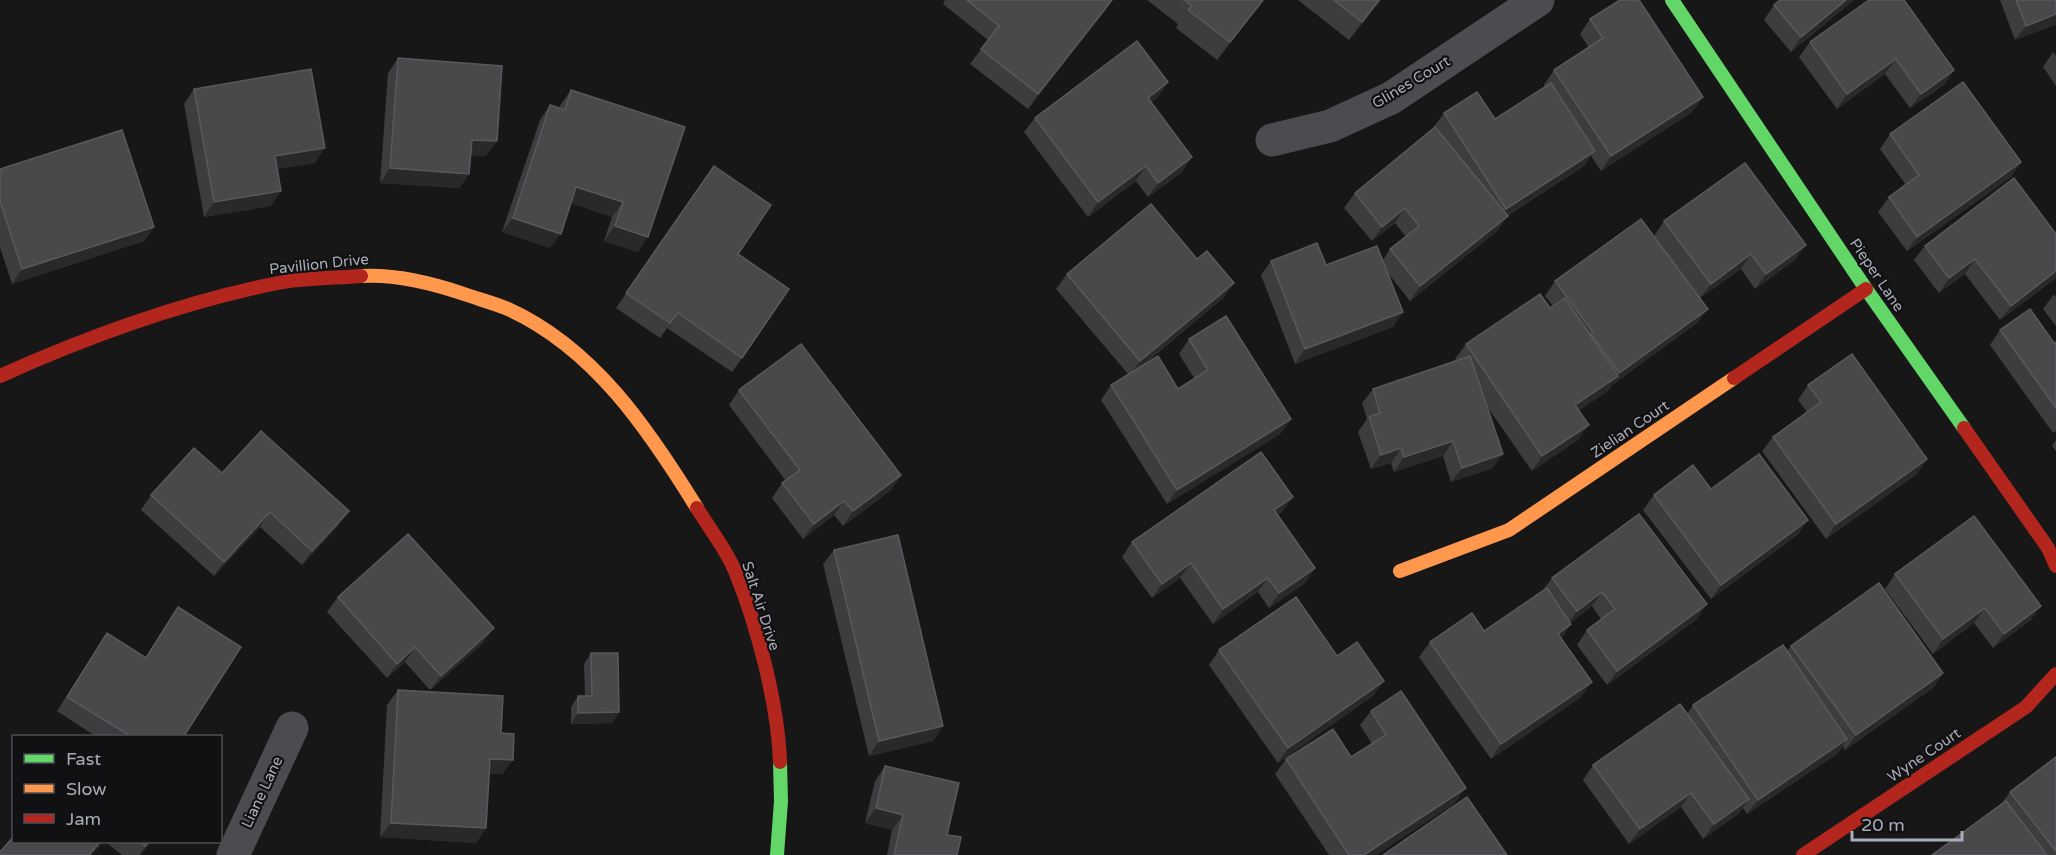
<svg xmlns="http://www.w3.org/2000/svg" width="2056" height="855" font-family="'Varela Round',sans-serif">
<style>
.lines{fill:none;stroke-linecap:round;stroke-linejoin:round}
.street{stroke:#4b4c50;stroke-width:33}
.fast{stroke:#63d668;stroke-width:14}
.slow{stroke:#ff974d;stroke-width:14}
.jam{stroke:#b3261e;stroke-width:14}
.wall{fill:#3d3d3f}
.shaded-wall{fill:#29292a}
.building{fill:#49494c;stroke:#58595d;stroke-width:1.5}
.labels{text-anchor:middle;dominant-baseline:central;stroke-width:4.5;stroke-linejoin:round;paint-order:stroke}
.street-label{font-size:15px;fill:#a8adb8;stroke:#111113}
</style>
<rect width="100%" height="100%" fill="#171717"/>
<g class="lines">
<!-- street -->
<g class="street">
<path d="M1272 140 1330 126 1391 98 1538 0"/>
<path d="M233 855 292 728"/>
</g>
<!-- fast -->
<g class="fast">
<path d="M1672 0 1866 289 1964 428"/>
<path d="M777 855 781 801 780 762"/>
</g>
<!-- slow -->
<g class="slow">
<path d="M361 276C396 274 432 283 464 294 478 299 494 303 508 309 594 348 649 430 697 508"/>
<path d="M1400 571 1509 530 1734 378"/>
</g>
<!-- jam -->
<g class="jam">
<path d="M0 376C91 335 185 301 283 282 308 278 336 278 361 276"/>
<path d="M1734 378 1866 289"/>
<path d="M1964 428 2048 548 2056 566"/>
<path d="M697 508C709 528 726 549 735 571 757 624 778 704 780 762"/>
<path d="M1803 855 2026 707 2056 674"/>
</g>
</g>
<!-- wall -->
<g class="wall">
<path d="M945 0H1112L1028 109 970 64 988 40 943 4Z"/>
<path d="M1147 0H1264L1217 60 1176 28 1178 24Z"/>
<path d="M1298 0H1381L1349 40Z"/>
<path d="M1778 0H1854L1791 52 1764 20 1774 5 1779 1Z"/>
<path d="M2000 0H2056L2015 40Z"/>
<path d="M1590 19 1703 97 1692 112 1601 171 1591 156 1584 166 1507 216 1497 231 1410 301 1388 273 1393 327 1295 364 1261 275 1271 261 1326 265 1383 260 1390 249 1406 237 1395 223 1372 241 1344 208 1355 193 1434 128H1433L1444 113 1495 119 1545 87 1544 85 1554 70 1589 48 1580 34Z"/>
<path d="M1810 42 1954 70 1944 85 1910 108 1885 74 1837 109 1799 57Z"/>
<path d="M2053 52 2056 56V86L2043 67Z"/>
<path d="M398 58 486 156 471 155 469 174 459 188 380 183 388 73Z"/>
<path d="M194 89 315 163 277 169 271 206 204 217 184 104Z"/>
<path d="M571 90 685 127 638 252 604 241 612 217 571 203 550 248 502 232 540 120 550 105 559 108 561 104Z"/>
<path d="M1158 97 1151 102 1182 172 1148 197 1136 181 1088 217 1024 132 1035 118Z"/>
<path d="M1890 134 2021 162 2011 177 1907 251 1878 212 1889 197 1906 185 1880 149Z"/>
<path d="M714 166 738 254 742 358 732 372 667 328 660 338 616 308Z"/>
<path d="M0 169 154 227 144 241 12 284 0 247Z"/>
<path d="M1664 221 1795 260 1755 289 1741 269 1700 298 1708 309 1697 323 1612 385 1608 391 1579 410 1578 440 1532 471 1486 405 1493 468 1451 482 1443 456 1394 472 1391 463 1371 469 1358 432 1367 419 1362 403 1373 389 1457 361 1455 359 1466 344 1550 308 1553 306 1545 296 1555 281 1654 236Z"/>
<path d="M2056 234V278L2000 320 1965 274 1939 293 1914 260 1925 246Z"/>
<path d="M1197 259 1234 283 1223 298 1142 366 1178 389 1194 378 1179 354 1189 339 1291 419 1280 434 1167 504 1101 400 1111 385 1128 374 1056 289 1067 274Z"/>
<path d="M2054 294 2056 297V326L2043 309Z"/>
<path d="M2000 330 2054 343 2056 342V431L2053 433 1990 345Z"/>
<path d="M1808 385 1927 459 1917 474 1826 539 1762 451 1773 437 1807 412 1798 400Z"/>
<path d="M739 390 901 475 891 490 843 526 834 515 803 539 772 498 782 483 786 481 729 405Z"/>
<path d="M2056 440V451L2052 446Z"/>
<path d="M222 473 338 526 302 565 260 527 214 576 141 510 151 495Z"/>
<path d="M1654 495 1808 520 1797 535 1711 599 1643 510Z"/>
<path d="M1283 511 1278 515 1315 568 1305 583 1269 608 1258 592 1213 624 1180 578 1152 598 1122 557 1132 542Z"/>
<path d="M834 550 943 726 933 741 869 756 823 564Z"/>
<path d="M1895 574 2031 620 1993 648 1974 623 1933 654 1885 589Z"/>
<path d="M1552 578 1697 619 1607 685 1577 645 1587 630 1601 619 1592 606 1570 623 1571 624 1561 639 1581 697 1491 759 1419 657 1430 642 1484 631 1543 590Z"/>
<path d="M338 597 483 643 430 690 405 662 387 678 327 612Z"/>
<path d="M178 607 184 736H95L57 711 107 633 146 657Z"/>
<path d="M1791 646 1943 673 1933 688 1845 750 1843 746 1837 754 1747 814 1743 808 1738 814 1703 839 1681 807 1629 844 1583 780 1593 765 1687 714 1693 705 1787 651Z"/>
<path d="M1219 650 1337 656 1374 695 1278 763 1209 665Z"/>
<path d="M591 653 619 712 612 723 571 724V707L578 696H585L584 664Z"/>
<path d="M398 690 501 733 513 760 502 774H489L486 828 476 843 380 837 387 705Z"/>
<path d="M1371 711 1455 803 1376 855H1329L1275 774 1286 759 1351 757 1372 744 1360 725Z"/>
<path d="M2056 757V855H1932L2002 803 2010 792Z"/>
<path d="M885 766 957 855H887L892 830 865 823 875 781Z"/>
<path d="M106 842H151L140 855H122Z"/>
</g>
<!-- shaded-wall -->
<g class="shaded-wall">
<path d="M1112 0 1105 11 1028 109 1038 94Z"/>
<path d="M1263 0H1264L1217 60 1230 42Z"/>
<path d="M1379 0H1381L1349 40 1362 22Z"/>
<path d="M1846 0H1854L1791 52 1801 37Z"/>
<path d="M2056 14V25L2015 40 2026 26Z"/>
<path d="M1896 59 1885 74 1837 109 1847 94Z"/>
<path d="M1954 70 1944 85 1910 108 1921 94Z"/>
<path d="M1168 82 1158 97 1137 112 1148 98Z"/>
<path d="M1703 97 1692 112 1601 171 1611 156Z"/>
<path d="M472 140 497 141 486 156 462 155Z"/>
<path d="M325 148 315 163 265 171 275 156Z"/>
<path d="M1595 151 1584 166 1495 223 1506 209Z"/>
<path d="M1192 157 1182 172 1148 197 1158 183Z"/>
<path d="M2021 162 2011 177 1907 251 1917 237Z"/>
<path d="M1146 166 1136 181 1088 217 1098 202Z"/>
<path d="M390 168 469 174 459 188 380 183Z"/>
<path d="M576 187 623 202 612 217 566 201Z"/>
<path d="M281 191 271 206 204 217 214 202Z"/>
<path d="M1405 208 1395 223 1372 241 1382 227Z"/>
<path d="M1508 216 1497 231 1410 301 1420 286Z"/>
<path d="M513 218 561 234 550 248 502 232Z"/>
<path d="M615 226 648 237 638 252 604 241Z"/>
<path d="M154 227 144 241 12 284 22 269Z"/>
<path d="M1806 245 1795 260 1755 289 1766 274Z"/>
<path d="M1751 254 1741 269 1700 298 1711 284Z"/>
<path d="M1975 259 1965 274 1939 293 1949 278Z"/>
<path d="M2056 271V278L2000 320 2011 306Z"/>
<path d="M1234 283 1223 298 1129 376 1140 361Z"/>
<path d="M1708 309 1697 323 1612 385 1608 391 1565 420 1575 405 1616 378 1619 373Z"/>
<path d="M1403 312 1393 327 1295 364 1305 349Z"/>
<path d="M1291 419 1280 434 1167 504 1177 490Z"/>
<path d="M1589 425 1578 440 1532 471 1542 456Z"/>
<path d="M1453 441 1443 456 1394 472 1404 457Z"/>
<path d="M1401 448 1391 463 1371 469 1381 455Z"/>
<path d="M1503 454 1493 468 1451 482 1462 468Z"/>
<path d="M1927 459 1917 474 1826 539 1836 524Z"/>
<path d="M901 475 891 490 843 526 853 511Z"/>
<path d="M1293 497 1283 511 1264 525 1274 510Z"/>
<path d="M844 501 834 515 803 539 814 524Z"/>
<path d="M349 511 338 526 302 565 312 551Z"/>
<path d="M270 512 260 527 214 576 224 562Z"/>
<path d="M1808 520 1797 535 1711 599 1721 585Z"/>
<path d="M1191 563 1180 578 1152 598 1162 584Z"/>
<path d="M1315 568 1305 583 1269 608 1279 593Z"/>
<path d="M1268 578 1258 592 1213 624 1223 609Z"/>
<path d="M1602 592 1592 606 1567 625 1577 611Z"/>
<path d="M1707 604 1697 619 1607 685 1617 671Z"/>
<path d="M2041 606 2031 620 1993 648 2004 634Z"/>
<path d="M1985 608 1974 623 1933 654 1943 639Z"/>
<path d="M1571 624 1561 639 1558 634Z"/>
<path d="M494 628 483 643 430 690 441 676Z"/>
<path d="M415 647 405 662 387 678 397 664Z"/>
<path d="M1943 673 1933 688 1845 750 1856 735Z"/>
<path d="M1384 681 1374 695 1278 763 1288 748Z"/>
<path d="M1592 682 1581 697 1491 759 1501 744Z"/>
<path d="M619 712 612 723 571 724 578 713Z"/>
<path d="M943 726 933 741 869 756 879 741Z"/>
<path d="M1847 739 1837 754 1747 814 1758 800Z"/>
<path d="M490 759 513 760 502 774H480Z"/>
<path d="M1466 788 1455 803 1376 855H1364Z"/>
<path d="M1691 793 1681 807 1629 844 1640 829Z"/>
<path d="M1749 799 1738 814 1703 839 1714 824Z"/>
<path d="M876 808 903 815 892 830 865 823Z"/>
<path d="M391 823 486 828 476 843 380 837Z"/>
<path d="M100 842H103L92 855H89Z"/>
<path d="M149 842H151L140 855H139Z"/>
</g>
<!-- building -->
<g class="building">
<path d="M967 0H1112L1038 94 981 49 999 26Z"/>
<path d="M1184 0H1263L1230 42 1188 10 1192 6Z"/>
<path d="M1334 0H1379L1362 22Z"/>
<path d="M1620 0H1639L1703 97 1611 156 1554 70 1603 38 1590 19Z"/>
<path d="M1780 0H1846L1801 37 1774 5Z"/>
<path d="M1869 0H1904L1954 70 1921 94 1896 59 1847 94 1810 42Z"/>
<path d="M2016 0H2056V14L2026 26Z"/>
<path d="M1137 41 1168 82 1148 98 1192 157 1158 183 1146 166 1098 202 1035 118Z"/>
<path d="M398 58 502 66 497 141 472 140 469 174 390 168Z"/>
<path d="M311 69 325 148 275 156 281 191 214 202 194 89Z"/>
<path d="M1963 82 2021 162 1917 237 1889 197 1919 175 1890 134Z"/>
<path d="M1551 83 1595 151 1506 209 1444 113 1477 92 1495 119Z"/>
<path d="M571 90 685 127 648 237 615 226 623 202 576 187 561 234 513 218 550 105 565 110Z"/>
<path d="M1435 127 1508 216 1420 286 1390 249 1419 226 1405 208 1382 227 1355 193Z"/>
<path d="M122 130 154 227 22 269 0 201V169Z"/>
<path d="M1745 163 1806 245 1766 274 1751 254 1711 284 1664 221Z"/>
<path d="M714 166 771 205 738 254 789 289 742 358 678 313 670 323 626 293Z"/>
<path d="M2014 178 2056 234V271L2011 306 1975 259 1949 278 1925 246Z"/>
<path d="M1151 204 1197 259 1207 251 1234 283 1140 361 1067 274Z"/>
<path d="M1641 219 1708 309 1619 373 1591 334 1593 332 1555 281Z"/>
<path d="M1317 243 1326 265 1377 246 1403 312 1305 349 1271 261Z"/>
<path d="M1540 294 1550 308 1565 298 1618 376 1575 405 1589 425 1542 456 1466 344Z"/>
<path d="M2030 309 2054 343 2056 342V408L2000 330Z"/>
<path d="M1226 316 1291 419 1177 490 1111 385 1158 356 1178 389 1208 370 1189 339Z"/>
<path d="M801 344 901 475 853 511 844 501 814 524 782 483 800 470 739 390Z"/>
<path d="M1852 354 1927 459 1836 524 1773 437 1821 402 1808 385Z"/>
<path d="M1470 356 1503 454 1462 468 1453 441 1404 457 1401 448 1381 455 1369 417 1380 413 1373 389Z"/>
<path d="M261 431 349 511 312 551 270 512 224 562 151 495 194 448 222 473Z"/>
<path d="M1261 452 1293 497 1274 510 1315 568 1279 593 1268 578 1223 609 1191 563 1162 584 1132 542Z"/>
<path d="M1759 454 1808 520 1721 585 1654 495 1693 465 1711 489Z"/>
<path d="M1639 514 1707 604 1617 671 1587 630 1615 609 1602 592 1577 611 1552 578Z"/>
<path d="M1974 516 2041 606 2004 634 1985 608 1943 639 1895 574Z"/>
<path d="M408 534 494 628 441 676 415 647 397 664 338 597Z"/>
<path d="M898 535 943 726 879 741 834 550Z"/>
<path d="M1879 583 1943 673 1856 735 1791 646Z"/>
<path d="M1547 588 1571 624 1558 634 1592 682 1501 744 1430 642 1472 613 1484 631Z"/>
<path d="M1296 597 1337 656 1357 642 1384 681 1288 748 1219 650Z"/>
<path d="M178 607 241 647 184 736H130L67 697 107 633 146 658Z"/>
<path d="M1783 645 1847 739 1758 800 1693 705Z"/>
<path d="M591 653H618L619 712 578 713V696H592Z"/>
<path d="M398 690 503 696 501 733 514 734 513 760 490 759 486 828 391 823Z"/>
<path d="M1401 691 1466 788 1364 855H1349L1286 759 1333 729 1351 757 1386 735 1371 711Z"/>
<path d="M1680 704 1749 799 1714 824 1691 793 1640 829 1593 765Z"/>
<path d="M2056 757V851L2010 792Z"/>
<path d="M885 766 959 783 947 835 961 837 957 855H894L903 815 876 808Z"/>
<path d="M1467 797 1507 855H1383Z"/>
<path d="M2006 801 2047 855H1932Z"/>
<path d="M14 836V842H100L89 855H0V852Z"/>
<path d="M140 842H149L145 846Z"/>
</g>
<g class="labels">
<!-- street labels -->
<g class="street-label">
<text transform="translate(1411 82) rotate(-31)">Glines Court</text>
<text transform="translate(319 264) rotate(-6)">Pavillion Drive</text>
<text transform="translate(1877 275) rotate(56)">Pieper Lane</text>
<text transform="translate(1630 429) rotate(-34)">Zielian Court</text>
<text transform="translate(761 606) rotate(72)">Salt Air Drive</text>
<text transform="translate(1924 755) rotate(-34)">Wyne Court</text>
<text transform="translate(262 792) rotate(-65)">Liane Lane</text>
</g>
</g>
<!-- legend -->
<rect x="12" y="735" width="210" height="108" fill="#111113" stroke="#4d4f55" stroke-width="1.5"/>
<rect x="24" y="754" width="30" height="9" fill="#63d668" stroke="#4d4f55" stroke-width="1.5"/>
<text x="66" y="765" font-size="18" fill="#a8adb8">Fast</text>
<rect x="24" y="784" width="30" height="9" fill="#ff974d" stroke="#4d4f55" stroke-width="1.5"/>
<text x="66" y="795" font-size="18" fill="#a8adb8">Slow</text>
<rect x="24" y="814" width="30" height="9" fill="#b3261e" stroke="#4d4f55" stroke-width="1.5"/>
<text x="66" y="825" font-size="18" fill="#a8adb8">Jam</text>
<!-- scale -->
<path d="M1852 831v9h110v-9" fill="none" stroke="#a8adb8" stroke-width="3"/>
<text x="1861" y="831" font-size="18" fill="#a8adb8" stroke="#111113" stroke-width="4.5" paint-order="stroke">20 m</text>
</svg>
